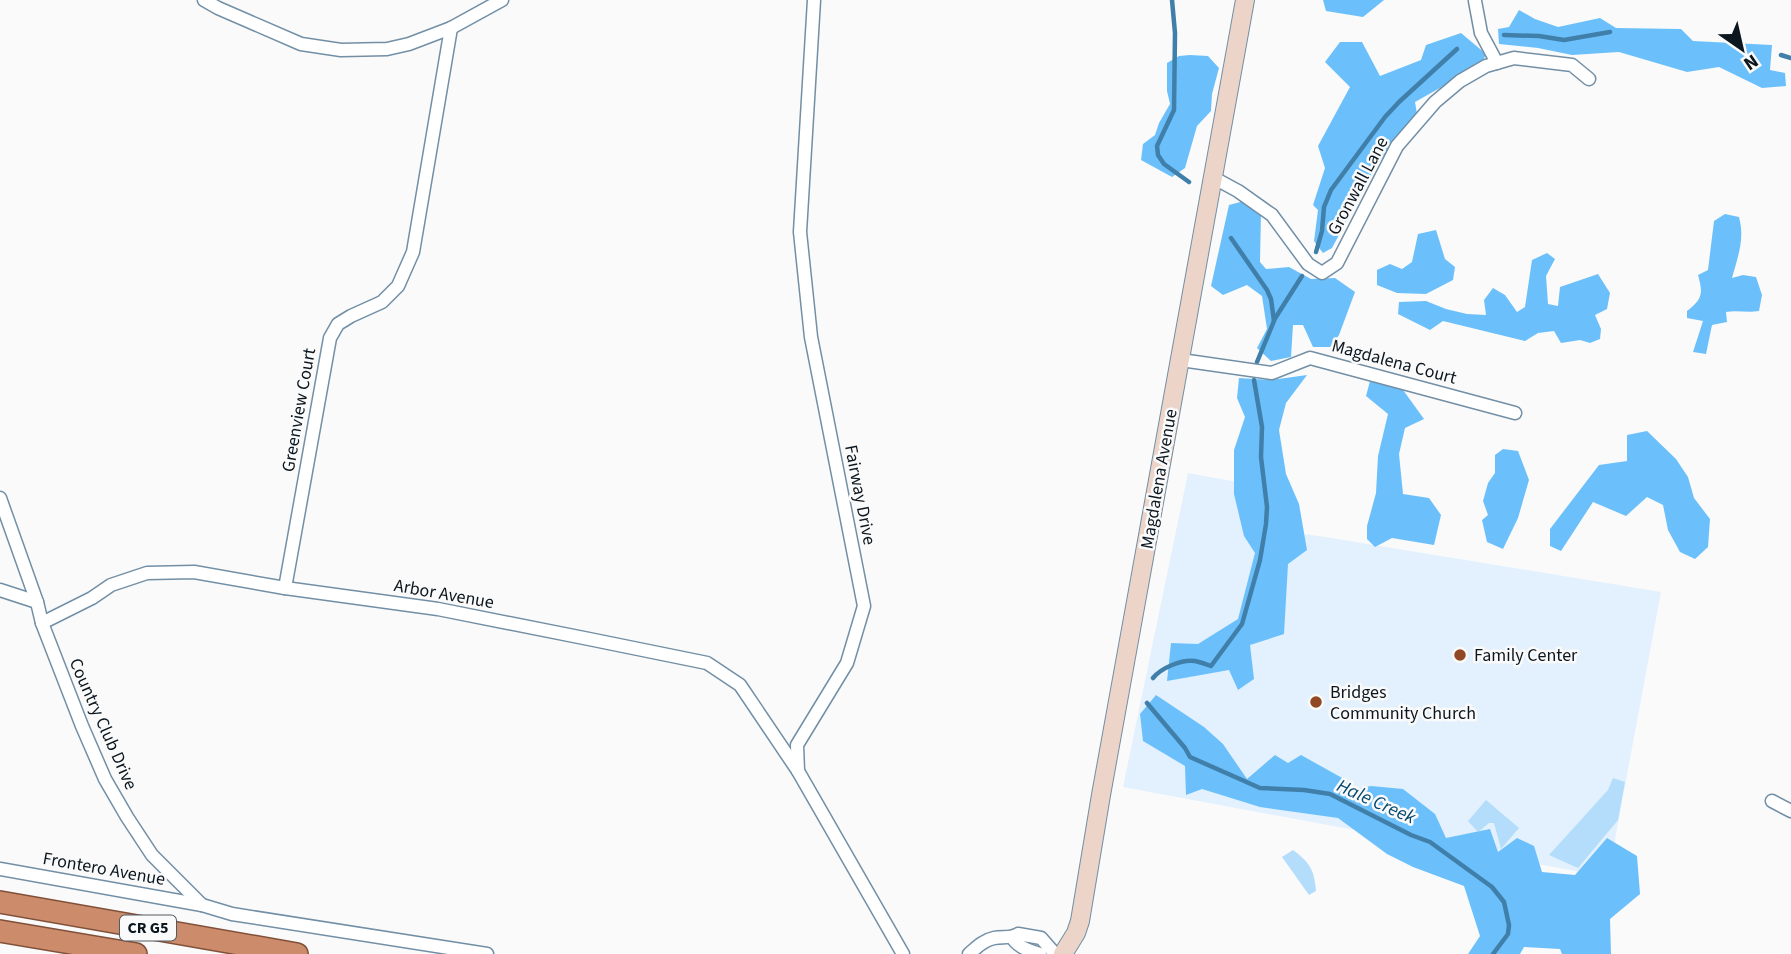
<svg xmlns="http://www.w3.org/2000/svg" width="1791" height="954" font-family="'Source Sans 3',sans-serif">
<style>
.built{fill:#e2f1fd}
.green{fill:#b4ddfc}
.forest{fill:#6bc0fb}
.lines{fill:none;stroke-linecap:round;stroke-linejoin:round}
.stream{stroke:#407faa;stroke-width:4.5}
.minor-casing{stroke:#728fa5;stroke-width:15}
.secondary-casing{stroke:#728fa5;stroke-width:20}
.trunk-casing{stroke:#805039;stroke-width:24}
.minor{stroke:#fff;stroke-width:12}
.secondary{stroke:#ecd4c8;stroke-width:18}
.trunk{stroke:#cc8c6c;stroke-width:21}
.poi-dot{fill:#904924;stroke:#fafafa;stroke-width:2.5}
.labels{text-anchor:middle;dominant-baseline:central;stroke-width:5;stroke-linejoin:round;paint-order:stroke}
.shield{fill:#fafafa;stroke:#535a61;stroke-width:2}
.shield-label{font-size:16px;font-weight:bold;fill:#0b161f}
.street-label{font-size:18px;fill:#0b161f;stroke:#fafafa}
.poi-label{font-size:18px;fill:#0b161f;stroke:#fafafa;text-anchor:start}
.water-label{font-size:19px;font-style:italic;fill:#03496f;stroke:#fafafa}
</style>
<rect width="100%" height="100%" fill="#fafafa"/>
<!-- built -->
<path class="built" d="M1188 473 1242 483 1255 528 1319 536 1661 592 1608 877 1123 787Z"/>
<!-- green -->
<g class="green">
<path d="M1613 778 1625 782 1618 820 1578 868 1549 855 1608 790Z"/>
<path d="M1486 800 1519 828 1501 849 1494 823H1489L1478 832 1468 821Z"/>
<path d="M1293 850C1310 863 1314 869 1316 891L1309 895 1282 857Z"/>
</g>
<!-- forest -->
<g class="forest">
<path d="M1323 0H1384L1363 17 1326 11Z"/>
<path d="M1519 10 1535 19 1558 27 1600 18 1616 28 1681 29 1693 41 1772 45 1770 70 1785 73 1786 86 1762 88 1719 67 1687 72 1619 52 1572 55 1538 48 1499 44 1498 29 1509 27Z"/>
<path d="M1461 33 1486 54 1475 78 1447 84 1415 102 1418 120 1377 164 1332 248 1323 253 1314 241 1318 210 1313 205 1325 168 1318 146 1350 87 1325 62 1340 42H1362L1380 76 1421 60 1426 45Z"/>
<path d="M1190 55 1208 56 1219 68 1212 94 1211 111 1197 126 1185 168 1172 177 1141 160 1143 144 1155 135 1159 123 1170 104 1167 91V63L1179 56Z"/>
<path d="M1244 201 1261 213 1260 262 1266 269 1289 267 1311 279 1335 278 1355 292 1339 335 1330 347H1313L1303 325H1293L1291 357 1271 361 1257 348 1267 329 1262 296 1247 285 1223 295 1211 286 1229 205Z"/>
<path d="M1725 214 1739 217C1745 239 1738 256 1732 278L1743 275 1756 277 1762 295 1759 311C1748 313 1737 310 1726 312L1727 322 1712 325 1706 354 1693 352 1703 321 1687 318V311C1703 299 1703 293 1698 275L1708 270 1714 221Z"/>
<path d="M1436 230 1445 259 1455 267 1453 280 1426 294 1397 293 1377 285V270L1390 264 1402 269 1412 262 1418 234Z"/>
<path d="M1547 253 1555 259 1546 276 1548 304 1558 306 1560 287 1598 274 1610 293 1607 309 1595 315 1601 329 1600 339 1590 343 1580 340 1561 343 1554 331 1538 333 1525 341 1443 321 1430 330 1398 314 1399 302 1426 301 1446 309 1467 314 1486 315 1484 300 1493 288 1505 295 1517 312 1525 307 1532 260Z"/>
<path d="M1307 375 1286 403 1279 430 1286 474 1299 504 1307 550 1288 564 1284 634 1250 645 1254 679 1238 690 1229 670 1167 681 1171 643 1198 644 1238 619 1255 553 1244 536 1234 494V450L1245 417 1237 398 1239 378 1271 380Z"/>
<path d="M1370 381 1398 383 1424 419 1405 428 1399 454 1403 494 1429 498 1441 515 1434 545 1392 538 1375 547 1367 539V526L1376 493 1378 456 1388 414 1366 396Z"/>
<path d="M1647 431 1676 459 1688 477 1694 498 1710 519 1708 547 1695 559 1680 552 1668 530 1663 505 1647 497 1626 516 1593 502 1561 551 1550 546V529L1599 465 1627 461V435Z"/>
<path d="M1503 449 1518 451 1529 480 1518 518 1503 549 1487 542 1482 520 1488 515 1483 501 1488 483 1495 473V455Z"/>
<path d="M1156 695 1204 727 1223 744 1247 779 1275 755 1288 763 1301 755 1344 779 1355 789 1371 786 1403 789 1435 814 1446 838 1490 829 1498 852 1517 838 1534 846 1542 872 1575 875 1607 838 1637 856 1640 894 1610 919 1611 954H1562L1560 949 1524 947 1520 954H1468L1480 936 1464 886 1413 867 1387 854 1338 818 1260 807 1202 789 1186 795 1185 766 1143 741 1140 714Z"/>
</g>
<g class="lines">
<!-- stream -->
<g class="stream">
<path d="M1172 0 1175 33 1174 110 1157 146 1158 155 1164 164 1189 182"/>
<path d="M1504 35 1539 36 1564 40 1610 32"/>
<path d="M1781 55 1791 58"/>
<path d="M1231 238 1267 290 1271 299 1274 321 1257 362"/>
<path d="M1316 252 1322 231 1324 207 1331 190 1385 117 1399 102 1457 49"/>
<path d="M1274 320 1302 276"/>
<path d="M1153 678C1161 668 1182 659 1195 661 1200 662 1206 664 1211 666L1242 624 1260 560 1266 524 1267 507 1261 457 1262 427 1254 380"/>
<path d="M1147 703 1185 748 1190 757 1260 788 1304 790 1330 794 1411 835 1430 842 1492 887 1504 902 1509 925 1508 934 1493 954"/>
</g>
<defs>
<g id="minor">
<path d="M204 0 218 8 301 44 341 50 387 49 409 44 451 28 502 0"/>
<path d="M814 0 800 232 811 337 864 606 847 663 797 745 798 771 903 954"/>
<path d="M1475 1 1481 33 1497 63"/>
<path d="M1214 178 1238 191 1272 215 1308 264 1322 273 1337 263 1397 146 1435 102 1460 81 1486 66 1514 58 1572 65 1589 79"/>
<path d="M1181 360 1272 373 1310 358 1515 413"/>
<path d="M0 498 37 602 42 623 82 726 105 779 127 817 152 855 202 905 232 914 487 954"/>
<path d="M285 588 330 338 338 324 351 316 382 302 398 286 413 252 451 28"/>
<path d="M0 590 37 602"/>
<path d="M42 623 92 598 111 585 147 573 194 572 285 588 438 609 589 639 707 663 740 685 798 771"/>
<path d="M1772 801 1791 811"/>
<path d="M0 869 202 905"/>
<path d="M1012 937C1017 947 1030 951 1040 954"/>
<path d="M969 954C977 947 984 940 994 938 1003 936 1010 939 1018 934L1041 938 1055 954"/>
</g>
<path id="secondary" d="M1063 954 1076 933 1080 921 1101 795 1245 0"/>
<g id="trunk">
<path d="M0 902 297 954"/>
<path d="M0 931 136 954"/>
</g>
</defs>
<!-- minor casing -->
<use href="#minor" class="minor-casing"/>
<!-- secondary casing -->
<use href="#secondary" class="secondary-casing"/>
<!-- trunk casing -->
<use href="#trunk" class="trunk-casing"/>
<!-- minor -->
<use href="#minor" class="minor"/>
<!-- secondary -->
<use href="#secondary" class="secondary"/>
<!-- trunk -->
<use href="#trunk" class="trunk"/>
</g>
<!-- markers -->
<g class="poi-dot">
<circle cx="1460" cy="655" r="7"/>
<circle cx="1316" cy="702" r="7"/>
</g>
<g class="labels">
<!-- shield labels -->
<rect class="shield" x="120" y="915.5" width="56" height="25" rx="5"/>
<g class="shield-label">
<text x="148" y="928">CR G5</text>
</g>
<!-- street labels -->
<g class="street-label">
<text transform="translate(1358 186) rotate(-62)">Gronwall Lane</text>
<text transform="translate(1394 362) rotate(15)">Magdalena Court</text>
<text transform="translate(299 410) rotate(-80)">Greenview Court</text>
<text transform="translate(1159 479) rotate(-80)">Magdalena Avenue</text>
<text transform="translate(860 495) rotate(79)">Fairway Drive</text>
<text transform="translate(444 594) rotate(10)">Arbor Avenue</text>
<text transform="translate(103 724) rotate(66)">Country Club Drive</text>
<text transform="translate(104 869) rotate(10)">Frontero Avenue</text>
</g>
<!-- poi labels -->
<g class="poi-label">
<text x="1474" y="655">Family Center</text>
<text x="1330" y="692">Bridges<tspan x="1330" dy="21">Community Church</tspan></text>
</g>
<!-- water labels -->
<g class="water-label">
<text transform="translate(1376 802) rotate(24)">Hale Creek</text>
</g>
</g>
<!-- north arrow -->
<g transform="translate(1742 49) rotate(146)" stroke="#fafafa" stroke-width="5" paint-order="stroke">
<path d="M0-5L12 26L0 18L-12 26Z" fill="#0b161f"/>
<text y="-10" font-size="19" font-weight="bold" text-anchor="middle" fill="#0b161f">N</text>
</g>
</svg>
